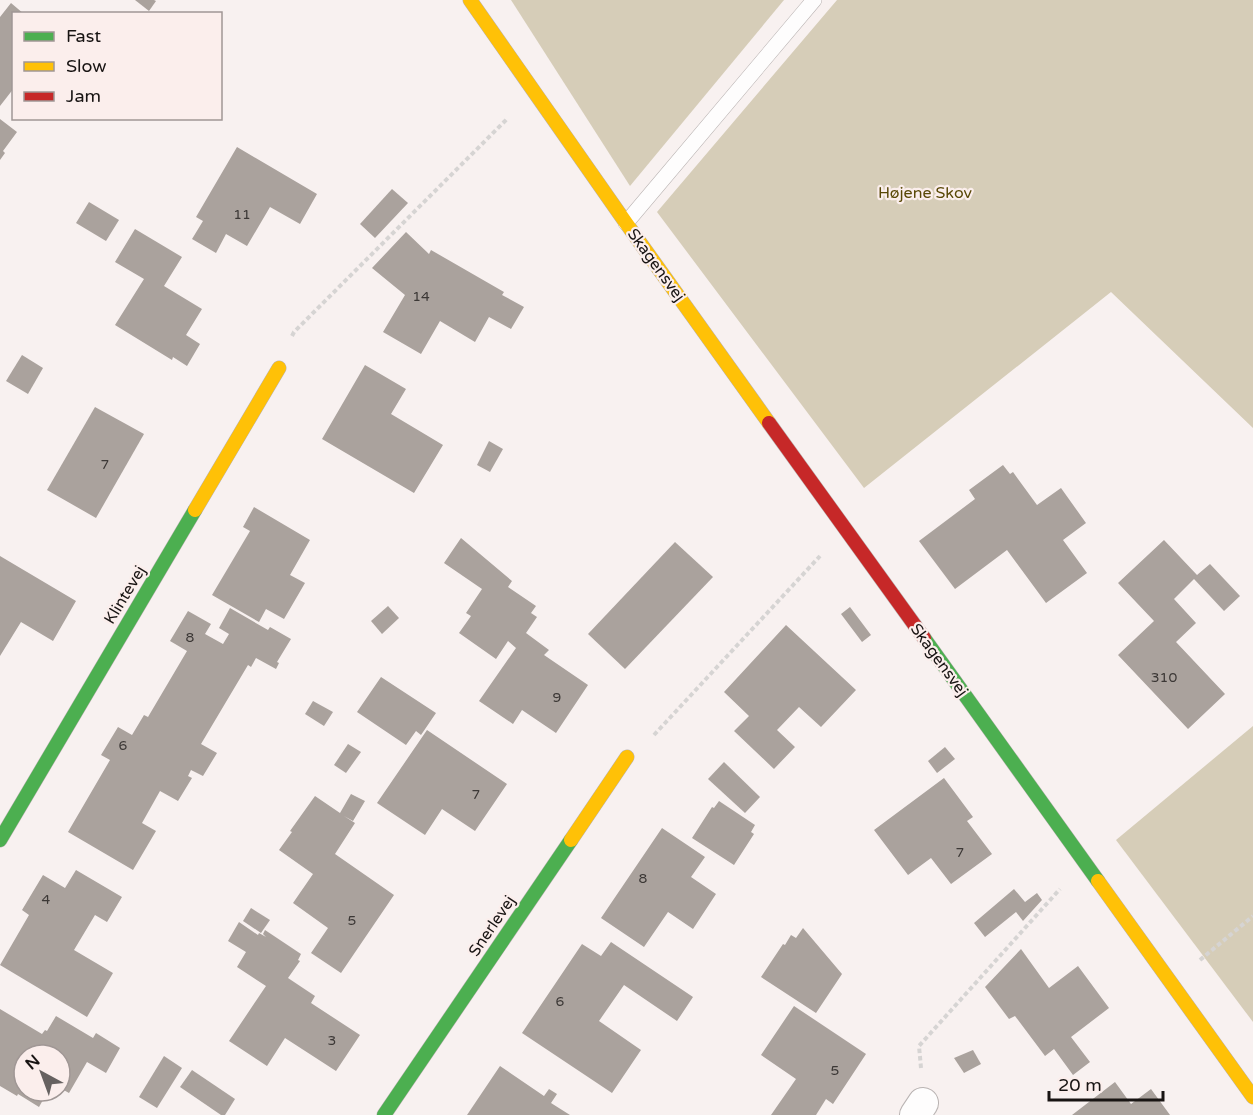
<svg xmlns="http://www.w3.org/2000/svg" width="1253" height="1115" font-family="'Varela Round',sans-serif">
<style>
.forest{fill:#d6cdb8}
.building{fill:#aaa29d}
.lines{fill:none;stroke-linecap:round;stroke-linejoin:round}
.lane-casing{stroke:#b9b3b2;stroke-width:16}
.street-casing{stroke:#b9b3b2;stroke-width:32}
.fast-casing{stroke:#b9b3b2;stroke-width:15}
.slow-casing{stroke:#b9b3b2;stroke-width:15}
.jam-casing{stroke:#b9b3b2;stroke-width:15}
.path{stroke:#d6d4d3;stroke-width:4;stroke-dasharray:4.5 3;stroke-linecap:butt}
.lane{stroke:#fefdfd;stroke-width:15}
.street{stroke:#fefdfd;stroke-width:30}
.fast{stroke:#4caf50;stroke-width:14}
.slow{stroke:#ffc107;stroke-width:14}
.jam{stroke:#c62828;stroke-width:14}
.labels{text-anchor:middle;dominant-baseline:central;stroke-width:4.5;stroke-linejoin:round;paint-order:stroke}
.number-label{font-size:14px;fill:#3c3836}
.park-label{font-size:16px;fill:#594806;stroke:#fbeeec}
.street-label{font-size:16px;fill:#181413;stroke:#fbeeec}
</style>
<rect width="100%" height="100%" fill="#f8f1f0"/>
<!-- forest -->
<g class="forest">
<path d="M511 0H784L630 186Z"/>
<path d="M837 0H1253V428L1111 292 864 488 657 212Z"/>
<path d="M1253 726V1022L1116 840Z"/>
</g>
<!-- building -->
<g class="building">
<path d="M135 0H154L156 1 149 11Z"/>
<path d="M11 3 24 14H14V88L0 106V17Z"/>
<path d="M0 119 17 132 3 151 5 153 0 160Z"/>
<path d="M237 147 317 194 300 224 270 207 247 246 226 234 216 253 192 239 203 221 196 217Z"/>
<path d="M392 189 408 203 375 238 360 224Z"/>
<path d="M89 202 119 220 106 241 76 223Z"/>
<path d="M135 229 182 257 164 286 202 309 186 335 200 344 187 366 173 357 172 360 115 325 144 279 115 262Z"/>
<path d="M406 232 429 254 431 250 504 292 502 295 524 307 511 329 489 317 475 342 440 321 421 354 383 332 405 295 372 268Z"/>
<path d="M22 355 43 368 28 394 6 381Z"/>
<path d="M365 365 406 389 391 414 443 445 414 493 322 439Z"/>
<path d="M95 407 144 434 96 518 47 490Z"/>
<path d="M489 441 503 449 490 472 477 465Z"/>
<path d="M1003 465 1010 474 1013 472 1037 505 1061 488 1086 523 1063 540 1087 573 1046 603 1007 550 955 589 919 541 975 499 969 490Z"/>
<path d="M254 507 310 540 290 575 305 583 284 619 266 609 259 622 212 595 250 531 243 527Z"/>
<path d="M461 538 512 581 508 587 536 606 531 613 537 617 526 633 549 650 544 655 588 685 556 733 522 710 513 724 479 701 516 648 508 641 496 659 459 633 471 616 466 613 482 589 444 563Z"/>
<path d="M1164 540 1197 575 1210 564 1240 596 1224 611 1194 579 1174 599 1196 623 1176 642 1225 694 1188 729 1118 655 1154 621 1118 583Z"/>
<path d="M675 542 713 577 625 669 588 634Z"/>
<path d="M0 556 76 601 53 641 21 622 0 656Z"/>
<path d="M388 606 399 618 382 634 371 621Z"/>
<path d="M850 607 871 635 862 642 841 614Z"/>
<path d="M230 608 268 630 270 627 291 639 277 662 279 663 276 669 256 658 251 667 248 665 201 744 217 753 203 776 191 770 188 776 192 778 178 801 160 791 142 823 156 831 133 870 68 832 110 760 101 755 118 727 132 735 144 715 148 717 187 651 170 641 188 611 211 624 205 634 223 644 229 634 219 628Z"/>
<path d="M786 625 856 690 821 727 799 707 777 730 795 747 774 769 734 731 749 716 724 692Z"/>
<path d="M381 677 436 713 421 735 416 731 406 745 357 712Z"/>
<path d="M313 701 333 712 324 726 305 714Z"/>
<path d="M427 730 507 784 475 831 442 809 425 835 377 803Z"/>
<path d="M348 744 361 752 346 773 334 765Z"/>
<path d="M945 747 955 759 937 773 928 761Z"/>
<path d="M724 762 760 797 745 813 708 779Z"/>
<path d="M944 778 973 817 967 821 992 854 951 884 931 858 908 875 874 830Z"/>
<path d="M351 794 365 801 353 821 344 816 355 823 335 854 394 895 341 973 311 953 328 928 293 903 313 874 279 850 292 832 290 831 315 796 340 813Z"/>
<path d="M719 801 755 825 751 832 754 834 734 865 692 838 712 807 714 808Z"/>
<path d="M662 828 705 857 691 877 716 894 693 929 668 912 644 947 601 918Z"/>
<path d="M76 870 122 897 107 922 95 915 74 950 113 973 87 1017 0 965 29 915 22 910 43 875 65 888Z"/>
<path d="M1014 889 1025 902 1037 893 1042 900 1023 921 1016 912 985 937 974 923Z"/>
<path d="M251 908 270 920 261 933 243 921Z"/>
<path d="M239 922 258 935 259 933 266 937 263 934 265 930 301 954 298 960 300 961 288 978 315 996 311 1003 360 1035 336 1071 285 1038 267 1066 229 1041 266 986 237 967 246 952 228 941Z"/>
<path d="M803 928 842 974 816 1013 761 977 783 944 785 945 791 935 796 938Z"/>
<path d="M611 942 693 997 677 1021 624 985 599 1021 641 1050 612 1093 522 1033 582 944 601 956Z"/>
<path d="M1021 949 1049 988 1078 966 1109 1008 1071 1037 1090 1062 1073 1075 1054 1049 1045 1056 1015 1016 1009 1019 985 987Z"/>
<path d="M794 1006 866 1054 833 1104 826 1099 816 1115H771L796 1079 761 1055Z"/>
<path d="M0 1009 42 1034 45 1030 47 1031 56 1016 93 1038 96 1033 120 1048 106 1073 87 1062 69 1093 60 1088V1055H24V1091H48L39 1107 18 1094 17 1096 0 1086Z"/>
<path d="M973 1050 981 1064 964 1073 954 1058Z"/>
<path d="M164 1056 182 1068 157 1108 139 1097Z"/>
<path d="M500 1066 544 1096 549 1089 557 1094 551 1103 570 1115H467Z"/>
<path d="M192 1070 235 1099 225 1115H221L180 1087Z"/>
<path d="M1115 1082 1131 1104 1151 1089 1170 1115H1072Z"/>
</g>
<g class="lines">
<defs>
<path id="lane" d="M626 223 814 0"/>
<path id="street" d="M915 1115 923 1103"/>
<g id="fast">
<path d="M924 638 1098 881"/>
<path d="M0 840 195 510"/>
<path d="M384 1115 571 840"/>
</g>
<g id="slow">
<path d="M470 0 626 223 769 423"/>
<path d="M195 510 279 368"/>
<path d="M571 840 627 757"/>
<path d="M1098 881 1253 1097"/>
</g>
<path id="jam" d="M769 423 924 638"/>
</defs>
<!-- lane casing -->
<use href="#lane" class="lane-casing"/>
<!-- street casing -->
<use href="#street" class="street-casing"/>
<!-- fast casing -->
<use href="#fast" class="fast-casing"/>
<!-- slow casing -->
<use href="#slow" class="slow-casing"/>
<!-- jam casing -->
<use href="#jam" class="jam-casing"/>
<!-- path -->
<g class="path">
<path d="M292 336 294 332 508 118"/>
<path d="M654 735 820 556"/>
<path d="M1200 960 1253 916"/>
<path d="M921 1068 919 1046 1060 889"/>
</g>
<!-- lane -->
<use href="#lane" class="lane"/>
<!-- street -->
<use href="#street" class="street"/>
<!-- fast -->
<use href="#fast" class="fast"/>
<!-- slow -->
<use href="#slow" class="slow"/>
<!-- jam -->
<use href="#jam" class="jam"/>
</g>
<g class="labels">
<!-- number labels -->
<g class="number-label">
<text x="242" y="214">11</text>
<text x="421" y="296">14</text>
<text x="105" y="464">7</text>
<text x="190" y="637">8</text>
<text x="1164" y="677">310</text>
<text x="557" y="697">9</text>
<text x="123" y="745">6</text>
<text x="476" y="794">7</text>
<text x="960" y="852">7</text>
<text x="643" y="878">8</text>
<text x="46" y="899">4</text>
<text x="352" y="920">5</text>
<text x="560" y="1001">6</text>
<text x="332" y="1040">3</text>
<text x="835" y="1070">5</text>
</g>
<!-- park labels -->
<g class="park-label">
<text x="925" y="193">Højene Skov</text>
</g>
<!-- street labels -->
<g class="street-label">
<text transform="translate(656 265) rotate(54)">Skagensvej</text>
<text transform="translate(125 595) rotate(-59)">Klintevej</text>
<text transform="translate(939 660) rotate(54)">Skagensvej</text>
<text transform="translate(492 926) rotate(-56)">Snerlevej</text>
</g>
</g>
<!-- legend -->
<rect x="12" y="12" width="210" height="108" fill="#fbeeec" stroke="#a09795" stroke-width="1.5"/>
<rect x="24" y="32" width="30" height="9" fill="#4caf50" stroke="#a09795" stroke-width="1.5"/>
<text x="66" y="42" font-size="18" fill="#181413">Fast</text>
<rect x="24" y="62" width="30" height="9" fill="#ffc107" stroke="#a09795" stroke-width="1.5"/>
<text x="66" y="72" font-size="18" fill="#181413">Slow</text>
<rect x="24" y="92" width="30" height="9" fill="#c62828" stroke="#a09795" stroke-width="1.5"/>
<text x="66" y="102" font-size="18" fill="#181413">Jam</text>
<!-- north arrow -->
<g transform="translate(42 1073) rotate(319)"><circle r="28" fill="#fbeeec" stroke="#a09795" stroke-width="1.5"/>
<path d="M0-4.5L10 22L0 15L-10 22Z" fill="#666160"/>
<text y="-9" font-size="16" font-weight="bold" text-anchor="middle" fill="#181413">N</text>
</g>
<!-- scale -->
<path d="M1049 1091v9h114v-9" fill="none" stroke="#181413" stroke-width="3"/>
<text x="1058" y="1091" font-size="18" fill="#181413" stroke="#fbeeec" stroke-width="4.5" paint-order="stroke">20 m</text>
</svg>
